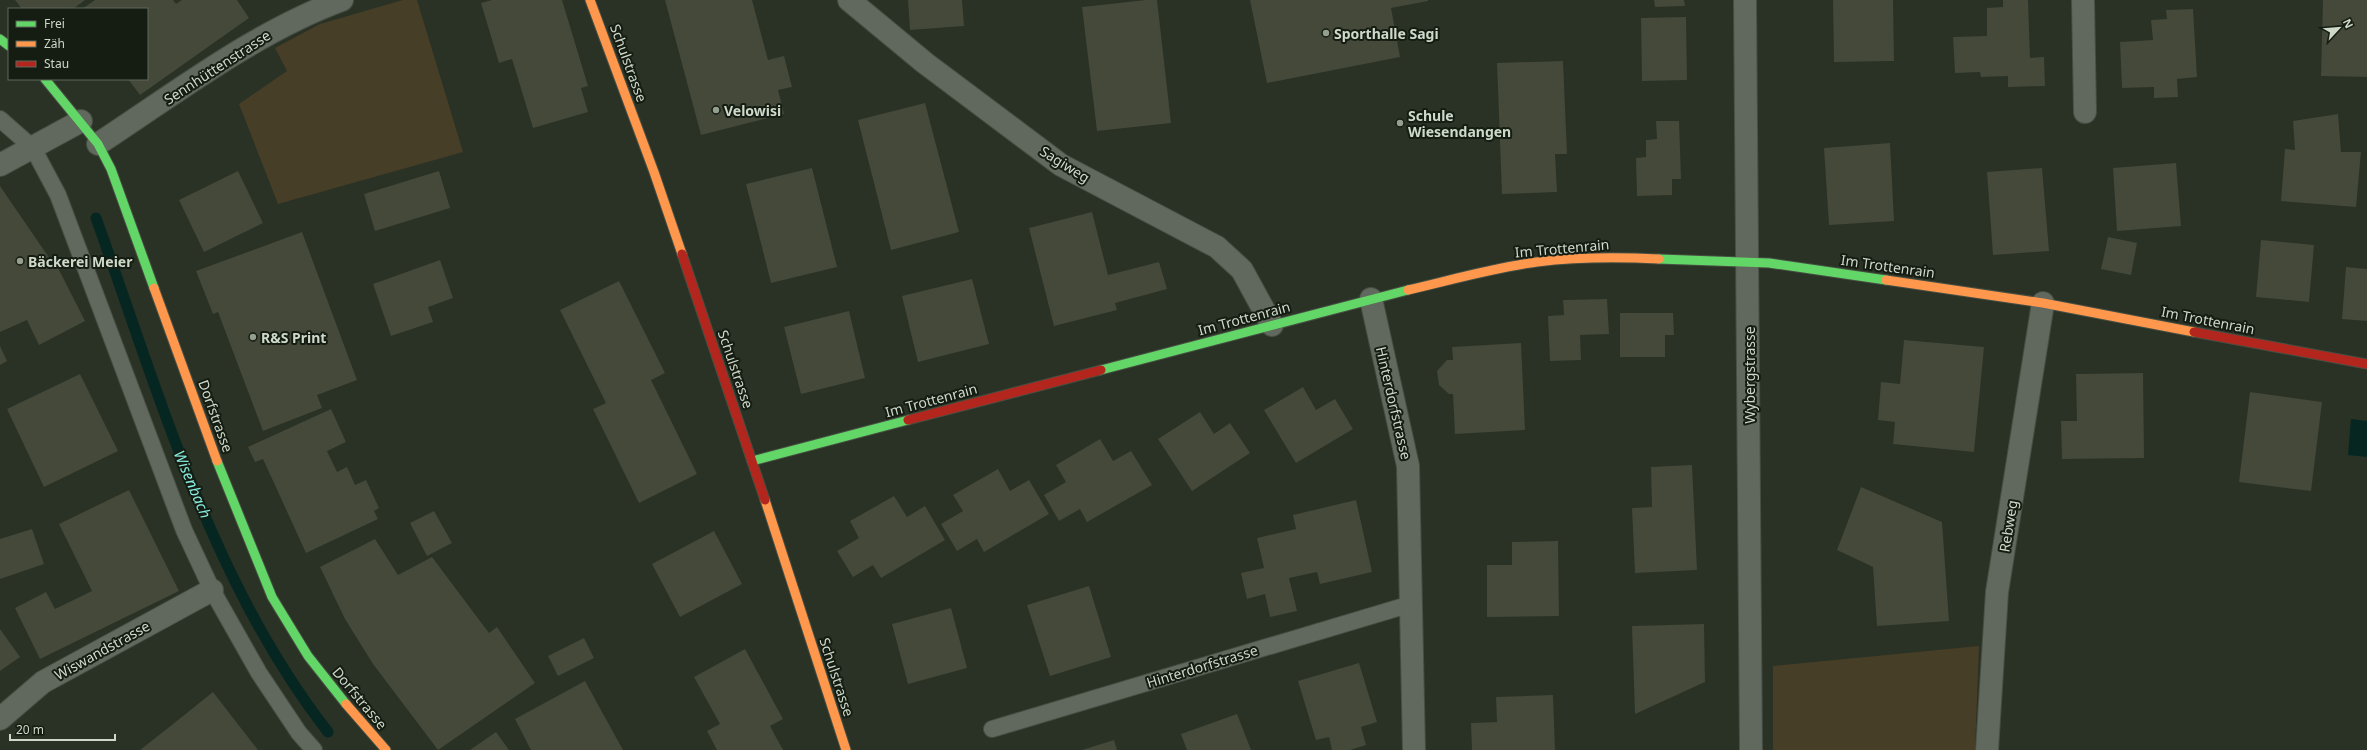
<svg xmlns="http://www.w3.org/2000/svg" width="2367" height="750" font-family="'Noto Sans',sans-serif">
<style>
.green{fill:#473e27}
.water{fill:#062622}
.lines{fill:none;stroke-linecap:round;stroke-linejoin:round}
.stream{stroke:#062622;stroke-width:11}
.building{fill:#44493a}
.lane-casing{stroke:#474f43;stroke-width:18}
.street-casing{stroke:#474f43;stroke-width:24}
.fast-casing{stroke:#474f43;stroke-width:11}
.slow-casing{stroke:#474f43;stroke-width:11}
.jam-casing{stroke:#474f43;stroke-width:11}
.lane{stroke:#61685e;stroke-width:16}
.street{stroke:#61685e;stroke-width:22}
.fast{stroke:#63d668;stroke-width:9}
.slow{stroke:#ff974d;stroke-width:9}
.jam{stroke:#b3261e;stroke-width:9}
.poi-dot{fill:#949f90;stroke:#151c12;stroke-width:1.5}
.labels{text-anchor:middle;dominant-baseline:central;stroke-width:4;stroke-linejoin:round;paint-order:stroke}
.poi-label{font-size:14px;font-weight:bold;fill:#ced9ca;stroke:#151c12;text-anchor:start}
.street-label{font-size:14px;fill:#ced9ca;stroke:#151c12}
.water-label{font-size:15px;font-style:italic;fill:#88ede1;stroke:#151c12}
</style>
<rect width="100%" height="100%" fill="#293225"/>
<!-- green -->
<g class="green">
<path d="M403 0H417L463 152 278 204 239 104 287 71 275 48 320 24Z"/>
<path d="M1979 646 1975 750H1773V666Z"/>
</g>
<!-- water -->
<path class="water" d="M2351 419 2367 421V457L2348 455Z"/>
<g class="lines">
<!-- stream -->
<path class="stream" d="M96 218C159 393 212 584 328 732"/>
</g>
<!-- building -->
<g class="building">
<path d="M15 0H85L73 9H22Z"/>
<path d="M95 0H173L176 4 182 0H237L249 18 140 95 128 79H147V9H82Z"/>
<path d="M492 0H562L588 86 581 88 588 112 533 128 512 59 499 63 481 3Z"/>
<path d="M665 0H752L768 60 784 56 792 87 778 90 784 114 701 135Z"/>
<path d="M908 0H962L964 26 910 30Z"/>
<path d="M1146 0H1157L1171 123 1097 131 1082 7Z"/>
<path d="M1250 0H1428V1L1391 8 1400 57 1267 83Z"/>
<path d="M1654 0H1684L1685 6 1655 7Z"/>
<path d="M1833 0H1893L1894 61 1834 62Z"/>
<path d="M2003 0H2028L2030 58 2044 57 2045 86 2008 87V76L1981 77 1980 72 1955 73 1953 37 1987 36V8L2003 7Z"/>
<path d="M2323 0H2367V77L2321 76Z"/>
<path d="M2193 9 2197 77 2177 79 2178 97 2154 98V87L2122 88 2120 42 2153 40 2151 20 2167 19 2166 10Z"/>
<path d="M1686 17 1687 80 1642 81 1641 18Z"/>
<path d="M1563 61 1567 154H1555L1557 192 1502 194 1497 63Z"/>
<path d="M925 103 959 232 891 250 858 120Z"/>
<path d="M2338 114 2341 152H2361L2356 207 2281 201 2285 149 2295 150 2293 121Z"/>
<path d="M1656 121H1679L1681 179H1672V195L1637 196 1636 158 1646 157V140L1657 139Z"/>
<path d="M1890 143 1894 221 1829 225 1824 148Z"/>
<path d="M2176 163 2181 226 2117 231 2113 168Z"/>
<path d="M812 168 837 267 771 283 746 184Z"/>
<path d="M2042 168 2049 251 1993 255 1987 172Z"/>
<path d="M238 171 263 223 204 252 179 200Z"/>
<path d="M439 171 450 208 375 231 364 194Z"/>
<path d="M0 186 50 259 46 262 50 267 56 264 85 321 39 345 27 320 0 332Z"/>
<path d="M1092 212 1108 275 1159 262 1167 289 1115 303 1117 310 1054 326 1029 228Z"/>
<path d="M302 232 357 380 317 395 322 408 263 431 218 312 213 314 196 271Z"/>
<path d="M2108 237 2137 243 2131 275 2101 269Z"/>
<path d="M2261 240 2314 245 2309 302 2256 297Z"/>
<path d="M440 260 453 298 428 307 433 322 391 336 373 284Z"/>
<path d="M2346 267 2367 269V321L2342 319Z"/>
<path d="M972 279 989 344 918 362 902 296Z"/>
<path d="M619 281 665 373 651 380 697 474 639 503 593 409 606 403 560 310Z"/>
<path d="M1607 299 1609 334 1580 335 1581 360 1550 361 1548 316 1564 315 1563 300Z"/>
<path d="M849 311 865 378 801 394 784 327Z"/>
<path d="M1620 313H1673L1674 335H1665V357H1620Z"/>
<path d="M1904 340 1984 347 1974 452 1893 444 1895 422 1878 420 1881 382 1900 384Z"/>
<path d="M1521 343 1525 430 1455 434 1453 394H1449L1439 385 1437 371 1447 360H1453L1452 347Z"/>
<path d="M0 346 7 361 0 365Z"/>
<path d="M2143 373 2144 458 2062 459 2061 421H2077L2076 374Z"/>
<path d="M80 374 118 451 44 487 7 409Z"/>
<path d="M1303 387 1316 410 1335 399 1353 429 1296 463 1264 410Z"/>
<path d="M2250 392 2322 402 2311 491 2239 482Z"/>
<path d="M331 409 346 442 327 451 337 472 347 467 355 485 366 480 379 508 374 511 378 519 306 553 263 459 255 462 248 447Z"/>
<path d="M1200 412 1214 434 1230 423 1250 453 1192 491 1158 439Z"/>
<path d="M1100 439 1113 461 1131 451 1152 485 1087 522 1080 509 1059 521 1044 495 1066 482 1056 465Z"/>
<path d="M1692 465 1697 570 1635 573 1632 508 1652 507 1651 467Z"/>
<path d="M998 469 1010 491 1029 480 1049 514 984 552 977 539 957 551 941 524 963 511 953 495Z"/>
<path d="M1861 487 1942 522 1949 621 1877 626 1873 567 1837 550Z"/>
<path d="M129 490 179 591 40 659 15 608 46 592 55 609 92 591 59 524Z"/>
<path d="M894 496 907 517 925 506 945 540 881 578 873 565 853 577 837 551 859 538 850 521Z"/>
<path d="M1356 500 1372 572 1320 584 1317 572 1289 578 1297 611 1270 617 1265 594 1247 599 1241 573 1264 568 1257 538 1296 529 1293 515Z"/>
<path d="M434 511 452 543 427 556 410 523Z"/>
<path d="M32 529 44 564 0 579V539Z"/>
<path d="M714 531 742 584 680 617 652 564Z"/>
<path d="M375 539 398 575 432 557 489 633 497 627 535 683 438 750 373 664 345 619 320 567Z"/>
<path d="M1558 541 1559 616 1487 617V565H1512V542Z"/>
<path d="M1089 586 1111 657 1050 676 1027 605Z"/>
<path d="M951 608 967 668 908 684 892 624Z"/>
<path d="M1704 624 1705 682 1635 714 1632 626Z"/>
<path d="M0 629 20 657 0 671Z"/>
<path d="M584 638 594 658 558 676 548 656Z"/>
<path d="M745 649 783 719 770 726 783 750H717L707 731 720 724 694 677Z"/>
<path d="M1359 663 1377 722 1361 727 1366 745 1350 750H1332L1329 737 1316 740 1298 681Z"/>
<path d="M585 681 623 750H531L515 719Z"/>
<path d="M213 692 258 750H140L168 728Z"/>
<path d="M1553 695 1555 750H1472L1471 723 1497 722 1496 697Z"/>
<path d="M1237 714 1251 750H1187L1181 734Z"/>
<path d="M496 732 509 750H470Z"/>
<path d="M1114 740 1117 750H1082Z"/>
</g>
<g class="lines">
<defs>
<g id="lane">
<path d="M0 119 33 148 58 195 184 530 212 590 259 673 299 733 314 750"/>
<path d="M992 729 1411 604"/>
</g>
<g id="street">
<path d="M849 0 925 63 1061 165 1217 247 1242 270 1272 325"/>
<path d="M1745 0 1751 750"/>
<path d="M2083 0 2085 112"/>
<path d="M98 144C176 93 255 32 342 0"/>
<path d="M0 165 81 121"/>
<path d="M1371 299 1408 466 1414 750"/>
<path d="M0 719 43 682 212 590"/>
<path d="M1987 750 1997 592 2043 303"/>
</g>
<g id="fast">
<path d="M0 39 9 46"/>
<path d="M45 79 98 144 111 169 154 288"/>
<path d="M1659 259 1769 263 1886 280"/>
<path d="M1101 370 1408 290"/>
<path d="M217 461 272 597 308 656 346 704"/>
<path d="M752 461 908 420"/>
</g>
<g id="slow">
<path d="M590 0 654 172 682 254"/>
<path d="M1886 280 2043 303 2194 332"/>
<path d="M154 288 217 461"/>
<path d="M1408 290C1451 280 1493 268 1537 262 1577 257 1619 257 1659 259"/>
<path d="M765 500 846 750"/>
<path d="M346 704 386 750"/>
</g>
<g id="jam">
<path d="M682 254 765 500"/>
<path d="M2194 332 2367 364"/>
<path d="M908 420 1101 370"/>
</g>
</defs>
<!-- lane casing -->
<use href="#lane" class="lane-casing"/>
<!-- street casing -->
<use href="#street" class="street-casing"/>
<!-- fast casing -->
<use href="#fast" class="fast-casing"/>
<!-- slow casing -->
<use href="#slow" class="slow-casing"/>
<!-- jam casing -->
<use href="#jam" class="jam-casing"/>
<!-- lane -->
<use href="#lane" class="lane"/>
<!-- street -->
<use href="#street" class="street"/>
<!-- fast -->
<use href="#fast" class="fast"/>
<!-- slow -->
<use href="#slow" class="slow"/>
<!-- jam -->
<use href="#jam" class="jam"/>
</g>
<!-- markers -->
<g class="poi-dot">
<circle cx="1326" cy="33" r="4"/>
<circle cx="716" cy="110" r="4"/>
<circle cx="1400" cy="123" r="4"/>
<circle cx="20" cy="261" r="4"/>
<circle cx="253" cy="337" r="4"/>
</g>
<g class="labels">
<!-- poi labels -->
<g class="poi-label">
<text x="1334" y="33">Sporthalle Sagi</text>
<text x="724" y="110">Velowisi</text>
<text x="1408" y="115">Schule<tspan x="1408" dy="16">Wiesendangen</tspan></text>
<text x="28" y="261">Bäckerei Meier</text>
<text x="261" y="337">R&amp;S Print</text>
</g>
<!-- street labels -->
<g class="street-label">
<text transform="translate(629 63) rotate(70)">Schulstrasse</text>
<text transform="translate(217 67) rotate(-33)">Sennhüttenstrasse</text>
<text transform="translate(1065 164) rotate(32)">Sagiweg</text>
<text transform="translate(1562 248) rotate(-5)">Im Trottenrain</text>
<text transform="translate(1888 266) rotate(8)">Im Trottenrain</text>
<text transform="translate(1244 318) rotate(-15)">Im Trottenrain</text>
<text transform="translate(2208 320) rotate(11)">Im Trottenrain</text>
<text transform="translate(736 369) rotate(71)">Schulstrasse</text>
<text transform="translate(1749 375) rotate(-90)">Wybergstrasse</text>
<text transform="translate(931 400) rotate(-15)">Im Trottenrain</text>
<text transform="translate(1394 403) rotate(77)">Hinterdorfstrasse</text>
<text transform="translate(216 416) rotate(70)">Dorfstrasse</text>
<text transform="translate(2008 526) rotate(-81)">Rebweg</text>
<text transform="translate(102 650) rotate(-29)">Wiswandstrasse</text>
<text transform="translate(1202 666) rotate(-17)">Hinterdorfstrasse</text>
<text transform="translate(837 677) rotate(72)">Schulstrasse</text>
<text transform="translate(360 698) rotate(50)">Dorfstrasse</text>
</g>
<!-- water labels -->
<g class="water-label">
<text transform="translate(193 484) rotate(67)">Wisenbach</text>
</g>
</g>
<!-- legend -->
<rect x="8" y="8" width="140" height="72" fill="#151c12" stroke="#5f685c"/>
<rect x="16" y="21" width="20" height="6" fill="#63d668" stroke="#5f685c"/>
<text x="44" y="28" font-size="12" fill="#ced9ca">Frei</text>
<rect x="16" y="41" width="20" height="6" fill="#ff974d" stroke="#5f685c"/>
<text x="44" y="48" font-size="12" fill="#ced9ca">Zäh</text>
<rect x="16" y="61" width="20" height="6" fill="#b3261e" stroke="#5f685c"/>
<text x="44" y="68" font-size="12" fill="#ced9ca">Stau</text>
<!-- north arrow -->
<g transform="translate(2339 28) rotate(64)" stroke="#151c12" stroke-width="3" paint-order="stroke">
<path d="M0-3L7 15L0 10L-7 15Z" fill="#ced9ca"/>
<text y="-6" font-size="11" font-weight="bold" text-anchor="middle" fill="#ced9ca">N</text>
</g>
<!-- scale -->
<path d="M10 734v6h105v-6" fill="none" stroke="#ced9ca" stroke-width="2"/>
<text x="16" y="734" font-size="12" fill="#ced9ca" stroke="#151c12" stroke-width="3" paint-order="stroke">20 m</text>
</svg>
